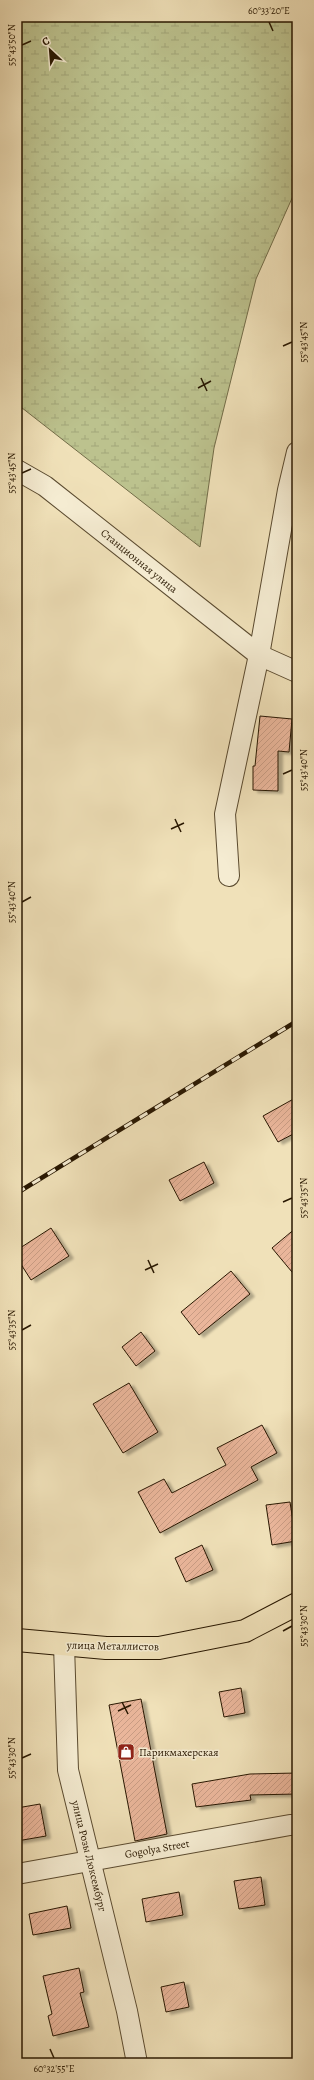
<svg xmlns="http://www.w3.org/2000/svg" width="314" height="2080" font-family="Alegreya,serif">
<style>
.wetland{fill:url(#wetland-marsh);stroke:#726c48}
.building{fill:url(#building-hatch);stroke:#281701;filter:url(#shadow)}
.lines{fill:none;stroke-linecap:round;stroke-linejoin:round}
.minor-casing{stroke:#5a4a2f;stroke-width:22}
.major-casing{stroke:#281701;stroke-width:24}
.minor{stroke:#f5ecd2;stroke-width:20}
.major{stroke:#f0e1b9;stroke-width:22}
.rail-casing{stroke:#281701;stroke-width:4.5}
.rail{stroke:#f5ecd2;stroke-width:3;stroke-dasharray:9;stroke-linecap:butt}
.ticks{fill:none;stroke:#281701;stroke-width:1.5}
.labels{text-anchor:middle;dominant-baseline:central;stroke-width:3;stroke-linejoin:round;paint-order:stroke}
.street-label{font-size:11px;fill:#281701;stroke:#f5ecd2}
.poi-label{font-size:11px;fill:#281701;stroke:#f5ecd2;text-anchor:start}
.neatline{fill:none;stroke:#281701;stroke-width:1.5}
.ticks-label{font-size:10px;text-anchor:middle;fill:#281701}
</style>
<defs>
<pattern id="wetland-marsh" width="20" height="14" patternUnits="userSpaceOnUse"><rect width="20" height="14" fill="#bcc28e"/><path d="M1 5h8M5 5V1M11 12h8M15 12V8" fill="none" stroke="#a2a679"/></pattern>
<pattern id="building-hatch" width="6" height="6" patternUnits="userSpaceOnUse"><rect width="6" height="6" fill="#eab69b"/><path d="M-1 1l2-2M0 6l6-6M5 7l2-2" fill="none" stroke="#c99c84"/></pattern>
<filter id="shadow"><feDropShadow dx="4.5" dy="2.5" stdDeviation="1" flood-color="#0004"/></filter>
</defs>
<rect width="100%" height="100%" fill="#f0e1b9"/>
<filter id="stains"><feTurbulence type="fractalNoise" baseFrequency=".005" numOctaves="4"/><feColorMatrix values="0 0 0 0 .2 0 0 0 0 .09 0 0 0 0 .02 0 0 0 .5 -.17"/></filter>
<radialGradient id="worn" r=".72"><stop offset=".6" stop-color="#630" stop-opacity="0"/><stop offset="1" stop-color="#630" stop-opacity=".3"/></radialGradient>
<!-- wetland -->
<path class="wetland" d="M17 17H297V187L256 279 214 448 200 547 17 404Z"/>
<!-- building -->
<g class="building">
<path d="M260 716 292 719 289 752 278 751V791L253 790V766H255Z"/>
<path d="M297 1097V1132L278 1142 263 1116Z"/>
<path d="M204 1162 214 1183 180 1201 169 1180Z"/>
<path d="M297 1227V1278L272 1248Z"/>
<path d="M51 1228 69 1256 31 1280 17 1258V1250Z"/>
<path d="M231 1271 250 1294 199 1335 181 1312Z"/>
<path d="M141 1332 155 1351 136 1366 122 1347Z"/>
<path d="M129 1383 158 1432 123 1453 93 1404Z"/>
<path d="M262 1425 277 1453 251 1467 258 1480 160 1533 138 1492 164 1479 172 1493 226 1465 217 1448Z"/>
<path d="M290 1502 296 1541 272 1545 266 1505Z"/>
<path d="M202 1545 213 1570 186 1582 175 1558Z"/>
<path d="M241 1688 245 1713 224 1717 219 1692Z"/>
<path d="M141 1699 167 1834 135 1841 109 1705Z"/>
<path d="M297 1773V1794L250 1795 251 1800 196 1807 192 1784 250 1774Z"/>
<path d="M40 1804 46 1836 17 1841V1808Z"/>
<path d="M261 1877 265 1905 239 1909 234 1881Z"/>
<path d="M179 1892 183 1915 146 1922 142 1899Z"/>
<path d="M67 1906 71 1928 33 1935 29 1914Z"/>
<path d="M79 1968 84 1992 80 1993 89 2027 53 2036 48 2016 52 2014 43 1976Z"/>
<path d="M184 1982 189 2007 166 2012 161 1987Z"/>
</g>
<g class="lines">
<defs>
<g id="minor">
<path d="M17 470 45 486 259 655 297 672"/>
<path d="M229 876 225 814 259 655 288 490 297 452"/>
<path d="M64 1645 68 1770 127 2011 137 2063"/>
<path d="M17 1874 290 1825H297"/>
</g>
<path id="major" d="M17 1640 106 1648H159L245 1631 297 1604"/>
</defs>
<!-- minor casing -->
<use href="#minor" class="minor-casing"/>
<!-- major casing -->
<use href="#major" class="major-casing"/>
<!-- minor -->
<use href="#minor" class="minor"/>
<!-- major -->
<use href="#major" class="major"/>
<defs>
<path id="rail" d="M17 1193 297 1021"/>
</defs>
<!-- rail casing -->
<use href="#rail" class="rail-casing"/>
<!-- rail -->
<use href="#rail" class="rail"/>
</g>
<!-- ticks -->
<path class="ticks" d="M269 22 273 31M22 45 31 41M283 346 292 342M201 378 207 391M198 388 211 381M22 473 31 469M283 774 292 770M175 819 181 832M171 829 184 823M22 902 31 897M283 1202 292 1198M148 1260 154 1273M145 1270 158 1264M22 1330 31 1325M283 1631 292 1626M122 1702 128 1714M118 1711 131 1705M22 1758 31 1754M50 2049 54 2058"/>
<!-- icons -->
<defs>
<symbol id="shop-square" viewBox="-11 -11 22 22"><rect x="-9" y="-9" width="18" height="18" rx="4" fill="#8f2418" stroke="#f5ecd2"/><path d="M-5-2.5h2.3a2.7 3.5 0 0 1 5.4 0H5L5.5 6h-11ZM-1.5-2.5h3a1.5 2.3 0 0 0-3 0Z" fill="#fff"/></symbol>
</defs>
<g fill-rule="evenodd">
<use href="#shop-square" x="116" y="1742" width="20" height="20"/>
</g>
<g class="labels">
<!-- street labels -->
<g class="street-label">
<text transform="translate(139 561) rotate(39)">Станционная улица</text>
<text transform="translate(113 1646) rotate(1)">улица Металлистов</text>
<text transform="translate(157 1849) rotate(-10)">Gogolya Street</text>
<text transform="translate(89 1856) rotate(76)">улица Розы Люксембург</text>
</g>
<!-- poi labels -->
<g class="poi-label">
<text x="139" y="1752">Парикмахерская</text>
</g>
</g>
<!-- margin -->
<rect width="314" height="2080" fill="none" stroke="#f0e1b9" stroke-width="44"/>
<!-- north arrow -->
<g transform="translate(50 50) rotate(334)" stroke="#f5ecd2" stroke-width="3" paint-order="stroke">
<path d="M0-3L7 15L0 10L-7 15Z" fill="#281701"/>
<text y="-6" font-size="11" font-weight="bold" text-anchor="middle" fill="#281701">С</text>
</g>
<rect x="22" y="22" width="270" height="2036" class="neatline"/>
<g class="ticks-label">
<text x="269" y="14">60°33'20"E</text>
<text transform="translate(11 45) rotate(-90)" y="4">55°43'50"N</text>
<text transform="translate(303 342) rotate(-90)" y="4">55°43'45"N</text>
<text transform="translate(11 473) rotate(-90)" y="4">55°43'45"N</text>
<text transform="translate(303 770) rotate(-90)" y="4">55°43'40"N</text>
<text transform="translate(11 902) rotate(-90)" y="4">55°43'40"N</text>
<text transform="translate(303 1198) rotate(-90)" y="4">55°43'35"N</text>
<text transform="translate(11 1330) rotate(-90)" y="4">55°43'35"N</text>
<text transform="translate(303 1626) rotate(-90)" y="4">55°43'30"N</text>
<text transform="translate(11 1758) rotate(-90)" y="4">55°43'30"N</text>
<text x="54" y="2072">60°32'55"E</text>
</g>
<rect width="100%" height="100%" filter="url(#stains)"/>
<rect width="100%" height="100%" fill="url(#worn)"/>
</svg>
